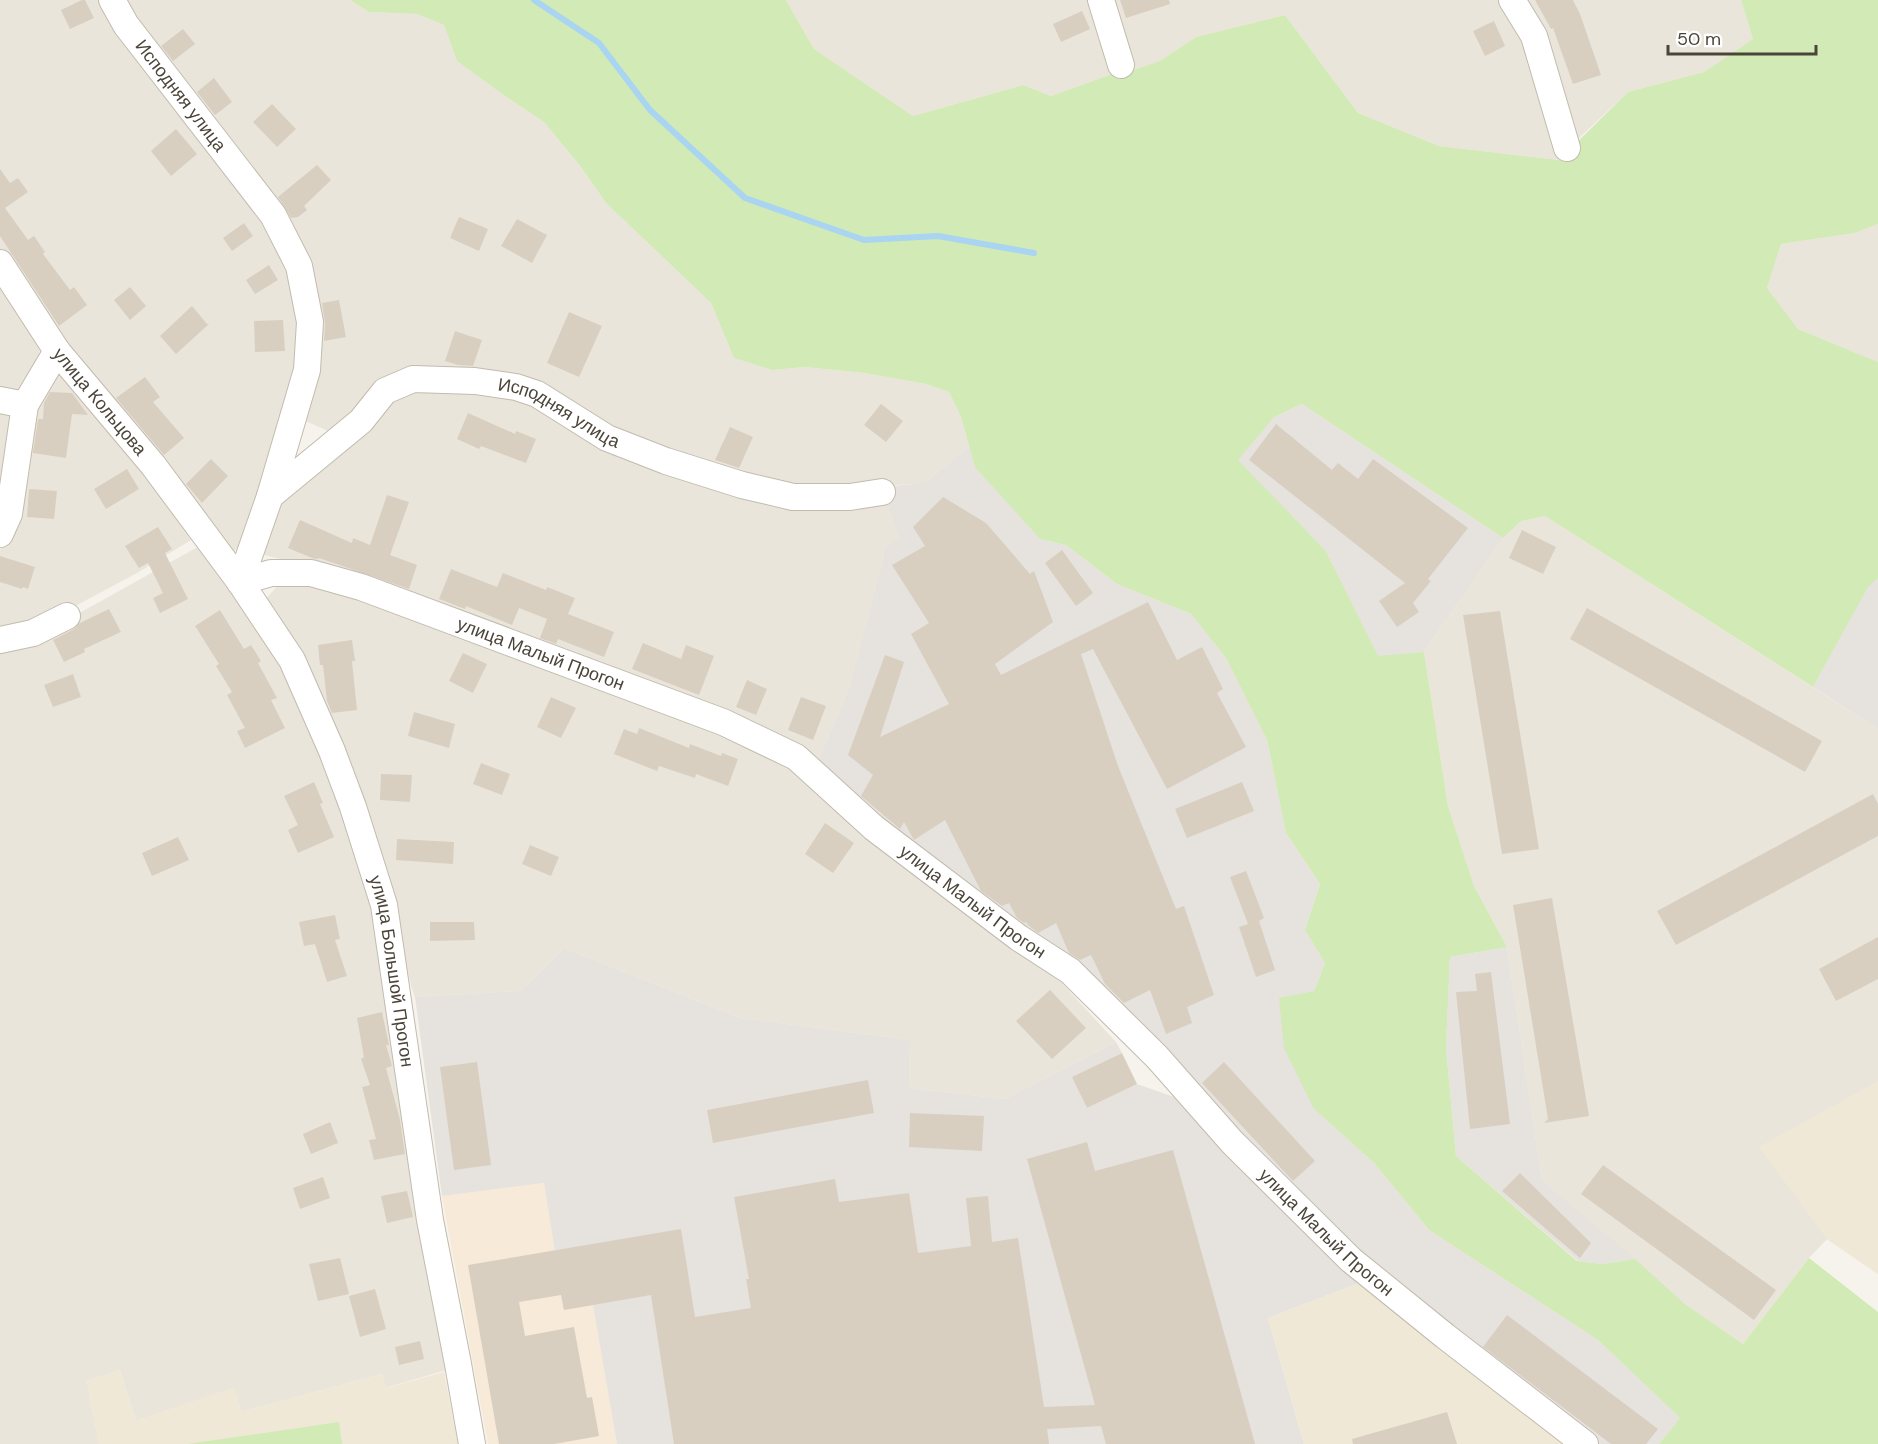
<svg xmlns="http://www.w3.org/2000/svg" width="1878" height="1444" font-family="'DM Sans',sans-serif">
<style>
.residential{fill:#eae5da}
.commercial{fill:#f7ead8}
.industrial{fill:#e6e2dd}
.education{fill:#efe8d6}
.green{fill:#d2eab5}
.lines{fill:none;stroke-linecap:round;stroke-linejoin:round}
.stream{stroke:#a9d4f2;stroke-width:6}
.building{fill:#d8cfc1}
.minor-casing{stroke:#c2bbae;stroke-width:28}
.minor{stroke:#fff;stroke-width:26}
.labels{text-anchor:middle;dominant-baseline:central;stroke-width:6;stroke-linejoin:round;paint-order:stroke}
.street-label{font-size:18px;fill:#4b4439;stroke:#fff}
</style>
<rect width="100%" height="100%" fill="#f6f3ec"/>
<!-- residential -->
<g class="residential">
<path d="M0 0H102L266 222 293 272 301 320 299 367 247 539 232 553 61 347 0 256Z"/>
<path d="M115 0H350L369 12 417 14 444 25 457 61 502 94 544 122 581 167 606 203 711 303 734 358 772 370 805 367 864 373 926 384 949 392 961 417 969 446 930 479 915 484 792 491 609 431 567 402 411 374 335 434 296 417 303 265Z"/>
<path d="M786 0H1090L1112 74 1051 96 1023 85 913 116 814 49Z"/>
<path d="M1112 0H1498L1524 41 1559 160 1439 146 1358 113 1285 15 1196 37 1160 61 1133 70Z"/>
<path d="M1520 0H1741L1753 39 1704 72 1628 92 1578 139 1541 35Z"/>
<path d="M1878 224V362L1798 329 1767 288 1781 244 1855 233Z"/>
<path d="M0 283 41 346 33 376 20 399 0 396Z"/>
<path d="M69 369 191 540 137 573 34 628 0 635V551L14 517 29 406 46 377Z"/>
<path d="M412 387 513 392 664 467 884 497 901 538 886 546 849 688 818 760 313 567 264 555 280 498 391 397Z"/>
<path d="M0 409 11 411 0 513Z"/>
<path d="M1545 516 1878 729V1274L1827 1239 1809 1258 1743 1344 1685 1304 1542 1180 1507 947 1474 886 1448 806 1424 652 1503 538 1521 521Z"/>
<path d="M203 544 284 664 321 749 376 905 450 1369 385 1388 382 1374 241 1412 234 1388 136 1421 120 1370 87 1381 99 1444H0V645L35 638Z"/>
<path d="M310 582 720 729 793 766 869 833 1061 982 1116 1042 1005 1099 909 1088 910 1040 740 1018 564 948 521 991 415 997 411 986 386 871 265 600 280 583Z"/>
</g>
<!-- commercial -->
<path class="commercial" d="M544 1183 564 1309 593 1304 617 1444H488L442 1196Z"/>
<!-- industrial -->
<g class="industrial">
<path d="M1302 404 1503 538 1424 652 1378 657 1326 551 1237 460 1274 417Z"/>
<path d="M969 446 976 467 1040 539 1066 545 1117 584 1191 614 1226 658 1267 740 1286 833 1320 884 1305 930 1325 963 1314 991 1279 999 1314 1109 1375 1164 1429 1230 1598 1340 1680 1418 1659 1444H1593L1357 1257 1187 1085 901 841 818 760 849 688 886 546 900 538 884 497 883 487 915 484 930 479Z"/>
<path d="M1878 578V729L1813 687 1868 586Z"/>
<path d="M1507 947 1542 1180 1635 1259 1602 1264 1578 1261 1456 1156 1446 1048 1450 957Z"/>
<path d="M564 948 740 1018 910 1040 909 1088 1005 1099 1116 1042 1122 1053 1073 1077 1087 1108 1137 1084 1174 1097 1255 1177V1183L1359 1283 1268 1318 1304 1444H617L593 1305 564 1309 544 1183 442 1196 415 997 521 991Z"/>
</g>
<!-- education -->
<g class="education">
<path d="M1878 1081V1274L1827 1239 1759 1147Z"/>
<path d="M1359 1283 1568 1444H1304L1268 1318Z"/>
<path d="M120 1370 136 1421 234 1387 241 1412 382 1374 386 1388 444 1372 458 1444H99L87 1381Z"/>
</g>
<!-- green -->
<g class="green">
<path d="M350 0H786L814 49 913 116 1023 85 1051 96 1112 74 1133 70 1160 61 1196 37 1285 15 1358 113 1439 146 1559 160 1628 92 1704 72 1753 39 1741 0H1878V224L1855 233 1781 244 1767 288 1798 329 1878 362V578L1868 587 1813 687 1545 516 1521 521 1503 538 1302 404 1274 417 1238 460 1326 551 1378 656 1424 652 1448 806 1474 886 1507 947 1450 957 1446 1048 1456 1156 1577 1261 1602 1264 1635 1259 1685 1304 1743 1344 1809 1258 1878 1312V1444H1659L1680 1418 1598 1340 1429 1230 1375 1164 1314 1109 1284 1048 1279 998 1314 991 1325 963 1305 930 1320 884 1286 833 1267 740 1226 658 1191 614 1117 584 1066 545 1040 539 975 467 961 417 949 392 926 384 864 373 805 367 772 370 734 358 711 303 606 203 581 167 544 122 502 94 457 61 444 25 417 14 369 12Z"/>
<path d="M339 1422 342 1444H188Z"/>
</g>
<g class="lines">
<!-- stream -->
<path class="stream" d="M534 0 599 43 650 110 745 198 864 240 938 236 1034 253"/>
</g>
<!-- building -->
<g class="building">
<path d="M82 0H85L94 18 70 29 61 10Z"/>
<path d="M1120 0H1169L1170 4 1126 18Z"/>
<path d="M1535 0H1573L1580 14 1601 75 1573 84 1553 28 1551 29Z"/>
<path d="M1082 11 1090 29 1061 42 1053 24Z"/>
<path d="M1494 21 1505 46 1485 56 1473 31Z"/>
<path d="M183 29 195 44 173 61 161 46Z"/>
<path d="M214 78 232 102 215 115 197 92Z"/>
<path d="M272 104 296 129 277 147 253 122Z"/>
<path d="M176 129 197 154 171 176 151 151Z"/>
<path d="M317 165 331 180 304 206 307 210 298 217 291 218 278 197Z"/>
<path d="M0 169 10 183 18 178 28 192 5 208 28 240 34 236 45 252 43 254 70 290 74 287 87 305 59 326 0 236Z"/>
<path d="M459 217 488 229 479 251 450 238Z"/>
<path d="M517 219 547 235 532 263 501 246Z"/>
<path d="M244 223 253 236 232 251 223 238Z"/>
<path d="M269 265 278 280 255 294 246 280Z"/>
<path d="M130 287 146 306 130 320 114 300Z"/>
<path d="M339 300 346 337 324 341 325 323 322 303Z"/>
<path d="M192 306 207 324H209L176 354 160 336Z"/>
<path d="M569 312 602 326 579 377 547 363Z"/>
<path d="M283 320 285 351 255 352 254 321Z"/>
<path d="M455 331 482 340 473 366 458 365 445 361Z"/>
<path d="M145 377 160 397 153 402 184 438 164 455 116 398Z"/>
<path d="M50 392 72 393 88 415 72 414 66 458 33 453 38 419H43L44 403Z"/>
<path d="M881 404 903 421 886 442 864 425Z"/>
<path d="M468 413 515 434 516 431 536 439 526 463 481 446 479 449 457 439Z"/>
<path d="M1276 424 1332 470 1338 463 1358 479 1373 459 1468 528 1428 579 1431 581 1413 603 1419 612 1397 627 1379 601 1405 583 1249 460Z"/>
<path d="M730 427 753 437 739 468 715 460Z"/>
<path d="M211 459 228 476 202 503 186 484Z"/>
<path d="M127 469 139 489 106 509 94 489Z"/>
<path d="M29 489 57 491 54 519 27 517Z"/>
<path d="M387 495 409 502 390 555 417 565 409 589 319 558 318 559 312 558 288 548 300 520 352 543 353 538 370 545Z"/>
<path d="M943 497 986 523 1030 574 1034 571 1053 622 995 664 1001 675 1148 602 1177 660 1202 647 1223 689 1217 693 1246 747 1167 789 1093 649 1081 654 1118 766 1176 909 1184 906 1214 995 1187 1007 1192 1023 1166 1034 1150 990 1124 1003 1105 984 1091 955 1080 960 1069 953 1056 923 1038 933 1029 926 1026 922 1024 923 1017 918 1009 903 1002 906 981 891 945 820 914 840 904 822 900 829 861 796 873 775 848 755 885 655 904 662 880 737 949 704 911 634 929 623 892 565 925 546 913 527Z"/>
<path d="M158 527 172 549 165 553 188 599 160 613 153 598 163 593 148 563 139 568 125 546Z"/>
<path d="M1522 530 1556 547 1543 574 1509 558Z"/>
<path d="M1062 550 1093 593 1076 606 1045 563Z"/>
<path d="M0 556 35 567 28 589 23 587 22 589 0 582Z"/>
<path d="M451 569 497 587 503 573 546 590 547 587 575 598 568 614 614 632 604 657 558 639 556 644 540 638 547 619 519 608 512 625 466 606 465 609 439 599Z"/>
<path d="M1587 608 1822 741 1805 772 1570 639Z"/>
<path d="M109 609 121 632 84 649 85 652 64 662 53 640 74 629 80 623Z"/>
<path d="M220 610 244 649 251 645 261 661 258 663 277 698 271 700 285 728 245 748 237 731 245 728 227 695 232 692 216 666 219 664 195 626Z"/>
<path d="M1500 611 1539 849 1502 854 1463 615Z"/>
<path d="M352 640 355 661H352L357 710 332 713 327 701 323 665H320L318 645Z"/>
<path d="M643 643 681 659 686 645 714 656 699 695 632 669Z"/>
<path d="M463 653 487 664 473 693 449 681Z"/>
<path d="M73 674 81 697 53 707 44 685Z"/>
<path d="M747 680 767 689 756 715 736 707Z"/>
<path d="M551 697 576 708 561 738 537 727Z"/>
<path d="M801 697 826 706 813 740 788 730Z"/>
<path d="M414 712 455 724 449 748 408 736Z"/>
<path d="M639 728 689 748 690 744 721 756 722 753 738 759 728 786 696 774 695 778 659 766 657 771 614 754 624 729 637 734Z"/>
<path d="M481 763 510 774 502 795 473 784Z"/>
<path d="M381 774 412 775 410 802 380 800Z"/>
<path d="M314 782 323 803 320 804 334 837 298 853 288 830 298 825 284 796Z"/>
<path d="M1242 782 1254 811 1187 838 1175 809Z"/>
<path d="M1873 794 1878 804V836L1676 945 1657 911Z"/>
<path d="M825 823 854 843 833 873 805 854Z"/>
<path d="M178 837 189 860 152 876 142 853Z"/>
<path d="M397 839 454 842 453 864 396 860Z"/>
<path d="M530 845 559 857 551 876 522 864Z"/>
<path d="M1246 871 1264 918 1259 921 1275 970 1256 977 1239 927 1248 924 1230 877Z"/>
<path d="M1552 898 1589 1116 1544 1123 1548 1119 1513 905Z"/>
<path d="M335 915 340 939 335 940 347 976 327 982 315 944 304 946 299 922Z"/>
<path d="M430 922H474L475 940 430 941Z"/>
<path d="M1878 937V979L1836 1001 1819 969Z"/>
<path d="M1491 972 1510 1124 1470 1129 1456 992 1477 991 1475 974Z"/>
<path d="M1050 990 1086 1028 1052 1059 1016 1021Z"/>
<path d="M382 1012 389 1045H386L392 1066 386 1068 400 1120 405 1154 374 1160 369 1140 376 1139 362 1087 370 1085 361 1059 364 1057 357 1018Z"/>
<path d="M1122 1053 1137 1084 1087 1108 1072 1077Z"/>
<path d="M477 1062 491 1165 454 1170 440 1067Z"/>
<path d="M1224 1062 1315 1161 1293 1181 1202 1083Z"/>
<path d="M868 1080 874 1113 713 1143 707 1110Z"/>
<path d="M910 1113 984 1116 982 1151 909 1147Z"/>
<path d="M330 1122 338 1143 311 1154 303 1134Z"/>
<path d="M1087 1142 1095 1171 1173 1150 1255 1444H1106L1101 1426 1047 1429 1049 1444H674L651 1295 564 1310 561 1295 519 1302 525 1336 574 1327 587 1398 592 1397 599 1436 554 1444H499L468 1265 681 1229 695 1317 751 1308 746 1279H749L734 1197 835 1179 839 1202 909 1193 918 1253 971 1246 966 1198 988 1196 992 1242 1018 1238 1044 1407 1095 1405 1027 1159Z"/>
<path d="M1603 1165 1776 1290 1754 1320 1581 1194Z"/>
<path d="M1520 1173 1591 1243 1580 1258 1502 1191Z"/>
<path d="M323 1177 330 1198 300 1209 293 1188Z"/>
<path d="M407 1191 413 1217 387 1223 381 1196Z"/>
<path d="M340 1258 349 1294 318 1301 309 1264Z"/>
<path d="M375 1289 386 1329 360 1337 349 1296Z"/>
<path d="M1507 1315 1658 1429 1646 1444H1611L1483 1347Z"/>
<path d="M420 1341 424 1359 399 1365 395 1347Z"/>
<path d="M1447 1412 1457 1444H1353L1352 1439Z"/>
</g>
<g class="lines">
<defs>
<g id="minor">
<path id="s1" d="M112 0 126 25 273 215 299 266 310 322 307 370 270 496 240 582"/>
<path d="M1101 0 1121 65"/>
<path d="M1512 0 1534 36 1567 148"/>
<path id="s2" d="M0 263 57 351 153 465 240 582 292 660 332 751 353 807 384 905 430 1220 458 1364 472 1444"/>
<path d="M0 400 25 405"/>
<path id="s3" d="M270 496 361 421 385 391 413 379 475 381 516 387 537 394 607 438 666 461 742 485 793 497H850L882 492"/>
<path d="M0 534 9 514 25 405 57 351"/>
<path id="s4" d="M240 582 271 573H311L361 587 723 722 796 757 874 828 1019 938 1070 971 1157 1057 1232 1142 1351 1260 1445 1336 1585 1444"/>
<path d="M0 640 33 633 67 616"/>
</g>
</defs>
<!-- minor casing -->
<use href="#minor" class="minor-casing"/>
<!-- minor -->
<use href="#minor" class="minor"/>
</g>
<g class="labels">
<!-- street labels -->
<g class="street-label">
<text stroke="none"><textPath href="#s1" startOffset="118">Исподняя улица</textPath></text>
<text stroke="none"><textPath href="#s2" startOffset="171">улица Кольцова</textPath></text>
<text stroke="none"><textPath href="#s3" startOffset="340">Исподняя улица</textPath></text>
<text stroke="none"><textPath href="#s4" startOffset="316">улица Малый Прогон</textPath></text>
<text stroke="none"><textPath href="#s4" startOffset="820">улица Малый Прогон</textPath></text>
<text stroke="none"><textPath href="#s2" startOffset="822">улица Большой Прогон</textPath></text>
<text stroke="none"><textPath href="#s4" startOffset="1306">улица Малый Прогон</textPath></text>
</g>
</g>
<!-- scale -->
<path d="M1668 45v9h148v-9" fill="none" stroke="#4b4439" stroke-width="3"/>
<text x="1677" y="45" font-size="18" fill="#4b4439" stroke="#ffffff" stroke-width="4.5" paint-order="stroke">50 m</text>
</svg>
